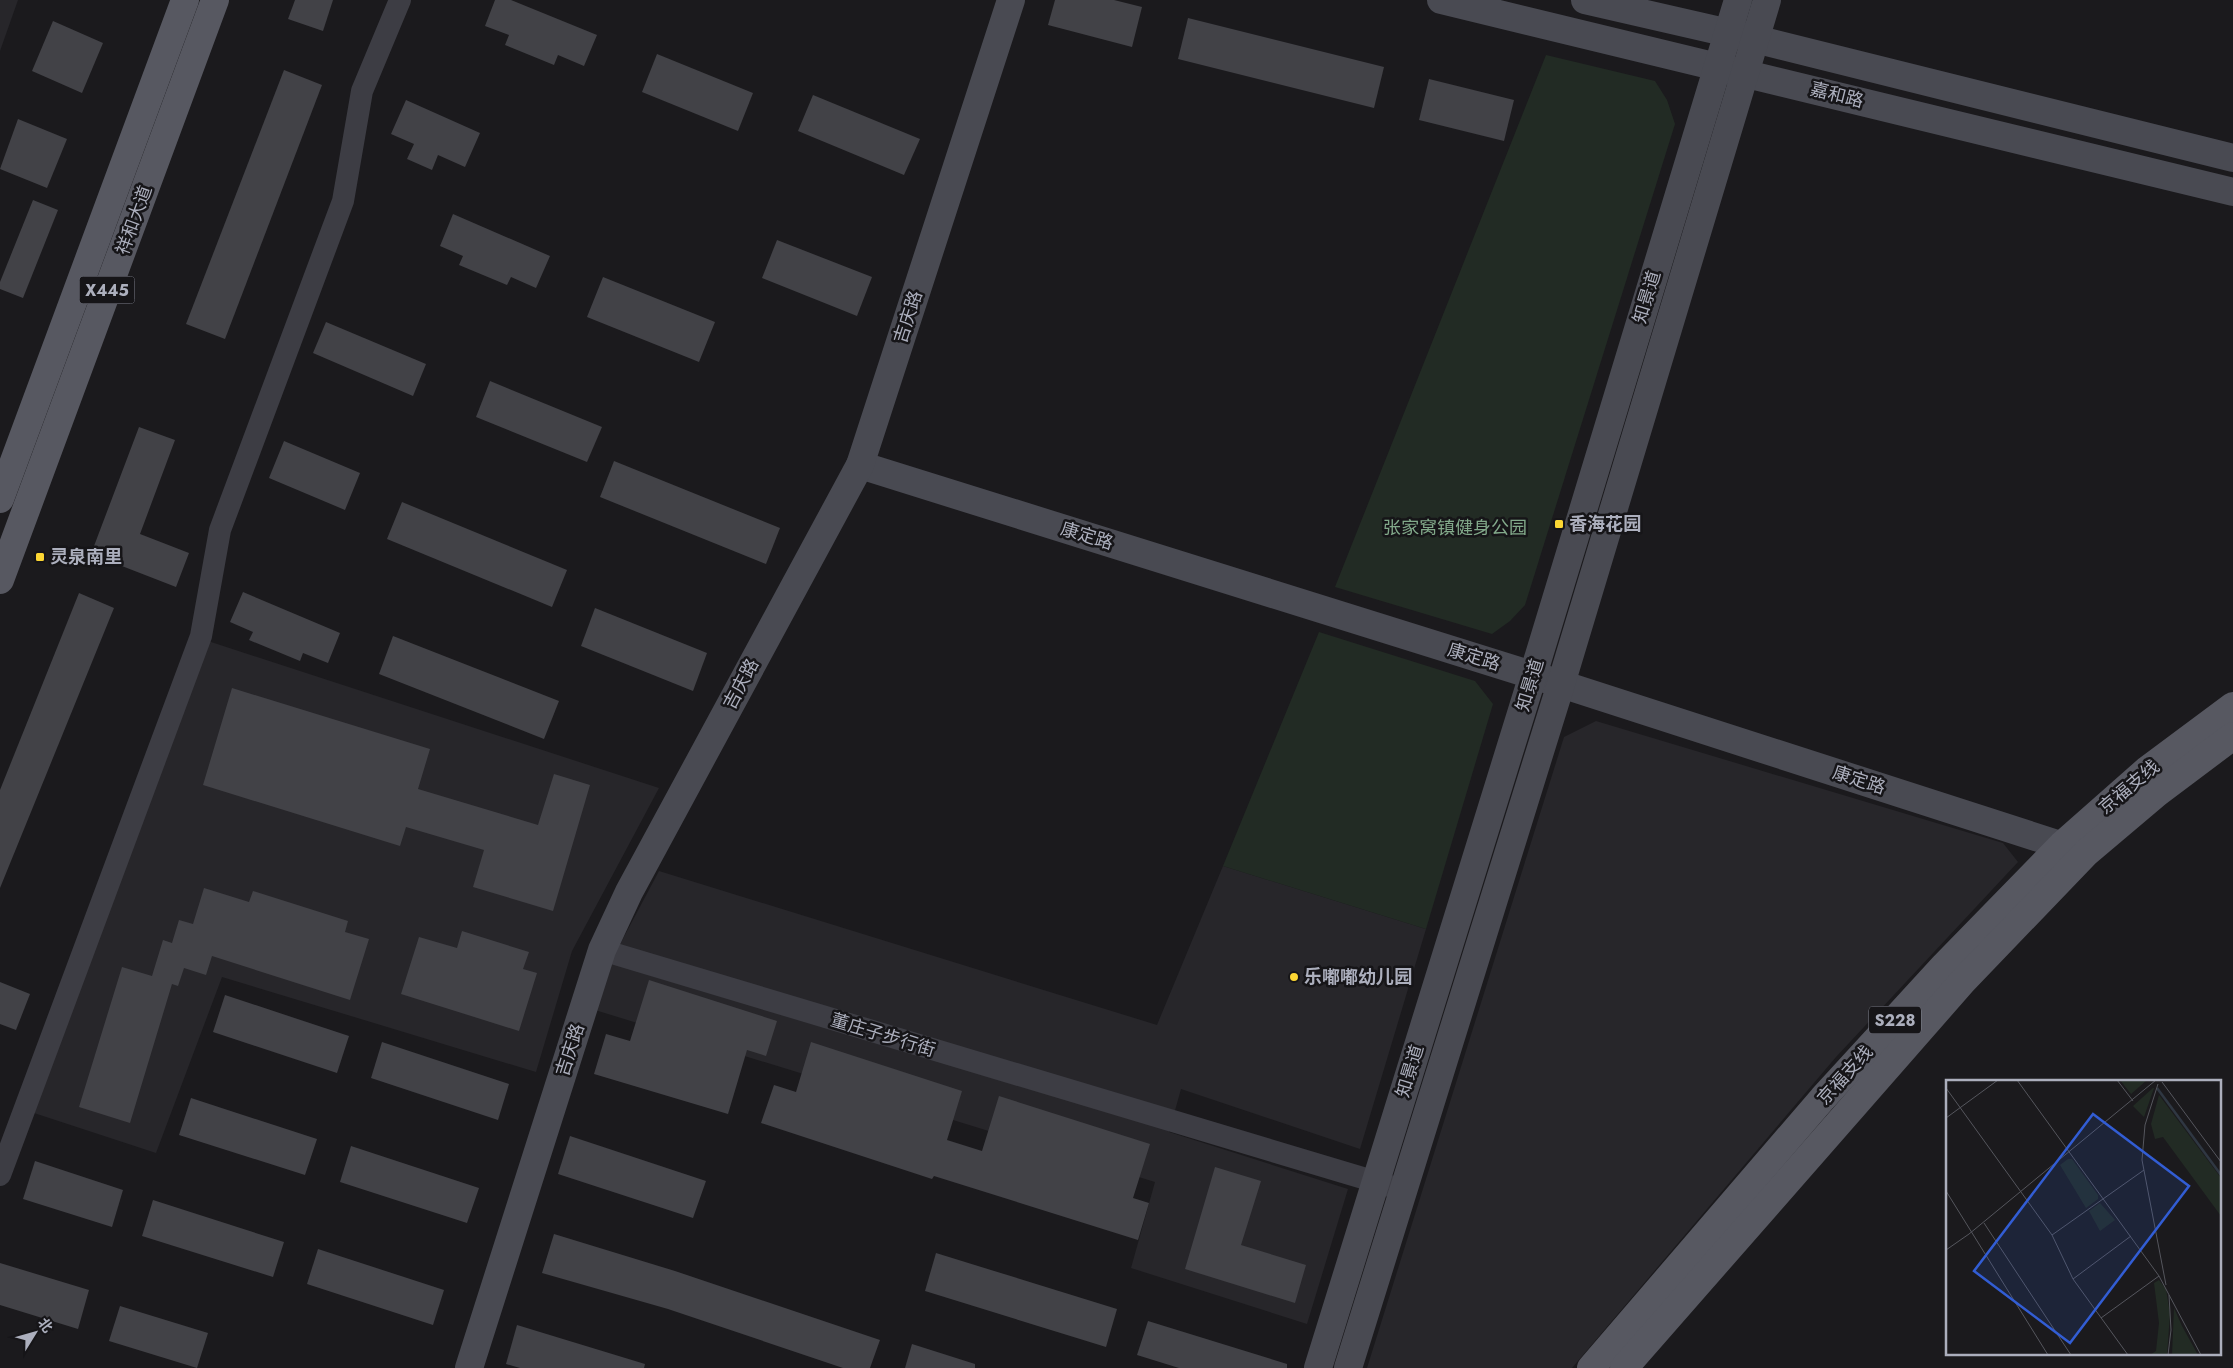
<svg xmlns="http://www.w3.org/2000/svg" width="2233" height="1368" font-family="Jost,'Noto Sans SC',sans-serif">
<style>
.built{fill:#27262a}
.green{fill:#222b24}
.building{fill:#424247}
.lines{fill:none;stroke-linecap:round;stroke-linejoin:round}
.street{stroke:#3d3d44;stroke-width:22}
.secondary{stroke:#494a52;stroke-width:28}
.primary{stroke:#575861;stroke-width:28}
.poi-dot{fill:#fcd633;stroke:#161518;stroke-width:2}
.labels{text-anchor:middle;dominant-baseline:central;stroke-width:5;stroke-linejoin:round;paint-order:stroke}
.shield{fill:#161518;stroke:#7f818c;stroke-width:1}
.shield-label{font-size:16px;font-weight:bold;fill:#acafbd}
.street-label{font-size:18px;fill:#acafbd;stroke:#161518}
.poi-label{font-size:18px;font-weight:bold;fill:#acafbd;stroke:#161518;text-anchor:start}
.park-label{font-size:18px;fill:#82a98a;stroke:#161518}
.inset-river{fill:none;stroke:#2f3742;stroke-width:2.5}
.inset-road{fill:none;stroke:#55565d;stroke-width:1}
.view{fill:#325dd4;fill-opacity:0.15;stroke:#325dd4;stroke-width:2.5}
.inset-edge{fill:none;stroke:#acafbd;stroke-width:2.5}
</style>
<rect width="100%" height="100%" fill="#1b1a1d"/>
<!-- built -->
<g class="built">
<path d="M0 0H18L0 51Z"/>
<path d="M208 641 659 788 572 951 536 1072 222 977 156 1153 34 1113Z"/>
<path d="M1596 721 2003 843 2018 862 1836 1057 1572 1368H1367L1564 737Z"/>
<path d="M1223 866 1426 929 1360 1149 1181 1089 1169 1132 1348 1189 1307 1324 1131 1268 1155 1182 595 1010 610 963 659 871 1157 1025Z"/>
</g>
<!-- green -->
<g class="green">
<path d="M1546 55 1655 81 1667 100 1675 124 1525 605 1510 621 1492 634 1335 587Z"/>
<path d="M1319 632 1475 681 1493 704 1426 929 1223 866Z"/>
</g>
<!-- building -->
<g class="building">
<path d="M295 0H333L323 31 288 19Z"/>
<path d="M495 0H511L597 35 584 66 558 55 554 65 505 45 509 35 485 26Z"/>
<path d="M1055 0H1114L1142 7 1132 47 1048 25Z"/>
<path d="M1188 18 1384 67 1374 108 1178 59Z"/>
<path d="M53 21 103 43 82 93 32 71Z"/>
<path d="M657 54 753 93 738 131 642 92Z"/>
<path d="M284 70 322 85 225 339 186 324Z"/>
<path d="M1429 79 1514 100 1504 141 1419 120Z"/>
<path d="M813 95 920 139 904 175 798 131Z"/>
<path d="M406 100 480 133 465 167 438 155 432 170 407 159 414 144 391 134Z"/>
<path d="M18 119 67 139 47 188 0 169Z"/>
<path d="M33 200 58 210 23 298 0 289V282Z"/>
<path d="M453 214 550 256 536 288 511 277 507 285 459 265 463 256 440 246Z"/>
<path d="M777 240 872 277 857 316 762 278Z"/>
<path d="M603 277 715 322 699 362 587 317Z"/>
<path d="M326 322 426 364 413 396 313 353Z"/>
<path d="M490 381 602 427 587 462 476 417Z"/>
<path d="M139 427 175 440 140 534 189 553 176 587 91 554Z"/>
<path d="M284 441 360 473 345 510 269 478Z"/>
<path d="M614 461 780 528 766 564 600 497Z"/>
<path d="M402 502 567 570 552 607 387 539Z"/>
<path d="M243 592 340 633 328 663 303 653 300 661 249 640 253 632 230 622Z"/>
<path d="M79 593 114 608 0 888V790Z"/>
<path d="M595 608 707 653 693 691 581 646Z"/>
<path d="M393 636 559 701 544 739 379 674Z"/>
<path d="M232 688 430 749 418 789 538 825 554 774 590 785 553 911 473 887 484 850 406 827 400 846 203 785Z"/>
<path d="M204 888 249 902 253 891 348 921 345 932 369 939 350 1000 212 956 206 975 184 968 178 986 172 984 130 1123 79 1107 122 967 152 976 163 940 172 943 179 920 193 924Z"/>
<path d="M462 931 529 952 523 969 537 973 519 1031 401 994 419 937 457 948Z"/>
<path d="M649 980 777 1021 766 1056 747 1050 728 1114 594 1074 606 1034 630 1041Z"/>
<path d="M0 982 30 994 16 1030 0 1024Z"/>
<path d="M225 995 349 1036 337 1073 213 1032Z"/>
<path d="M382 1042 509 1084 498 1120 371 1078Z"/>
<path d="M811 1042 962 1091 947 1140 982 1151 999 1096 1150 1144 1133 1198 1149 1203 1138 1240 934 1176 932 1179 761 1123 774 1085 796 1092Z"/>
<path d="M191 1098 317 1139 305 1175 179 1135Z"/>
<path d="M570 1136 706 1181 693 1218 558 1174Z"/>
<path d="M351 1146 479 1188 467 1223 340 1182Z"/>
<path d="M35 1161 123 1190 112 1227 23 1199Z"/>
<path d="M1215 1167 1261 1181 1241 1245 1306 1265 1295 1303 1185 1269Z"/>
<path d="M153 1200 284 1242 273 1277 142 1236Z"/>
<path d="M554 1234 675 1271 880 1340 870 1368H843L668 1309 542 1273Z"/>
<path d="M318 1249 444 1290 433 1325 307 1284Z"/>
<path d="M936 1253 1117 1309 1106 1347 925 1291Z"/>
<path d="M0 1263 89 1290 78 1329 0 1305Z"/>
<path d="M120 1306 208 1333 197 1368 109 1341Z"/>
<path d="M1148 1321 1287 1364V1368H1179L1137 1355Z"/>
<path d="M517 1325 645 1364 644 1368H520L506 1364Z"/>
<path d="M912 1344 975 1364V1368H905Z"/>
</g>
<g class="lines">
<!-- street -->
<g class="street">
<path d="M602 950 1403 1190"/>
<path d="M0 1175 201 636 220 530 343 201 362 91 400 0"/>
</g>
<!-- secondary -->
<g class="secondary">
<path d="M1441 0 2233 192"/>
<path d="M1585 0 1755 39 2233 158"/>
<path d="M860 465 1561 684 2082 852"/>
<path d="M469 1368 602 950 629 892 860 465 1011 0"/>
<path d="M1318 1368 1533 675 1738 0"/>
<path d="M1348 1368 1561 684 1767 0"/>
</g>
<!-- primary -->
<g class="primary">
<path d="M0 499 185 0"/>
<path d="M0 580 215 0"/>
<path d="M1591 1368 1823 1098 1944 966 2062 845 2147 770 2233 706"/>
<path d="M1624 1368 1963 981 2086 853 2157 793 2233 736"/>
</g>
</g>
<!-- markers -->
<g class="poi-dot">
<rect x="1554" y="519" width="10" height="10" rx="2.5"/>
<rect x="35" y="552" width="10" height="10" rx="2.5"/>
<circle cx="1294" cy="977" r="5"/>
</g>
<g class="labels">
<!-- shield labels -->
<g class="shield">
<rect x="79.5" y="276.5" width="55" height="27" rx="4"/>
<rect x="1869" y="1006.5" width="52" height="27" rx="4"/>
</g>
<g class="shield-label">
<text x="107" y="290">X445</text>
<text x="1895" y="1020">S228</text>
</g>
<!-- street labels -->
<g class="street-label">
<text transform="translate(1837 95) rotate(14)">嘉和路</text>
<text transform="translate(134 220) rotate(-70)">祥和大道</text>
<text transform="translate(1647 297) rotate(-73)">知景道</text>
<text transform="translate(908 317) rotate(-72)">吉庆路</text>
<text transform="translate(1087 536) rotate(17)">康定路</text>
<text transform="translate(1474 657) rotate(17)">康定路</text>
<text transform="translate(741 684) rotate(-62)">吉庆路</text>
<text transform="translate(1530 685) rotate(-73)">知景道</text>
<text transform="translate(1859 780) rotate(18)">康定路</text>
<text transform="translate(2129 787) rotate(-40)">京福支线</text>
<text transform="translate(883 1035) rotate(17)">董庄子步行街</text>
<text transform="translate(570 1050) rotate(-72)">吉庆路</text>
<text transform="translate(1410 1071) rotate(-73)">知景道</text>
<text transform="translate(1845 1075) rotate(-48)">京福支线</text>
</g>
<!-- poi labels -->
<g class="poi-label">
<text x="1569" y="524">香海花园</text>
<text x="50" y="557">灵泉南里</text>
<text x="1304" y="977">乐嘟嘟幼儿园</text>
</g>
<!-- park labels -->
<g class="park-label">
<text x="1455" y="528">张家窝镇健身公园</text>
</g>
</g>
<!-- overview -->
<g transform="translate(1946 1080)">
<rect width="275" height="275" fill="#1b1a1d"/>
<path d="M174 0H201L185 14ZM207 8H208L198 37 187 26ZM213 15 275 98V136L217 57 209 59 205 44ZM122 79H126L152 115V119L140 128 114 85ZM154 123 169 140 154 151 143 131ZM213 200 220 209 224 234 221 275H204L210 271 213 243 208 203ZM228 228 236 246 252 275H226Z" fill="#222b24"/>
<path class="inset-river" d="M211 8 275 95"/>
<path class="inset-road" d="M71 0 213 196 255 275M171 0 187 21M216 2 275 82M212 4 199 45 196 80 220 205M0 8 106 155 127 199 182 275M0 38 52 0M0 111 102 275M38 143 125 275M23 154 210 0M106 155 198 90M0 170 23 154M127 199 185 156M155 238 213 196M222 275 225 250 223 215"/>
<path class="view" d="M147 34 243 106 124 263 28 191Z"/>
<rect width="275" height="275" class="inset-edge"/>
</g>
<!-- north arrow -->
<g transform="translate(35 1333) rotate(53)" stroke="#161518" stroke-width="4" paint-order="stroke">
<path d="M0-4L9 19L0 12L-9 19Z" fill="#acafbd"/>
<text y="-8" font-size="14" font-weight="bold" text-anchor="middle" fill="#acafbd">北</text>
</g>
</svg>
